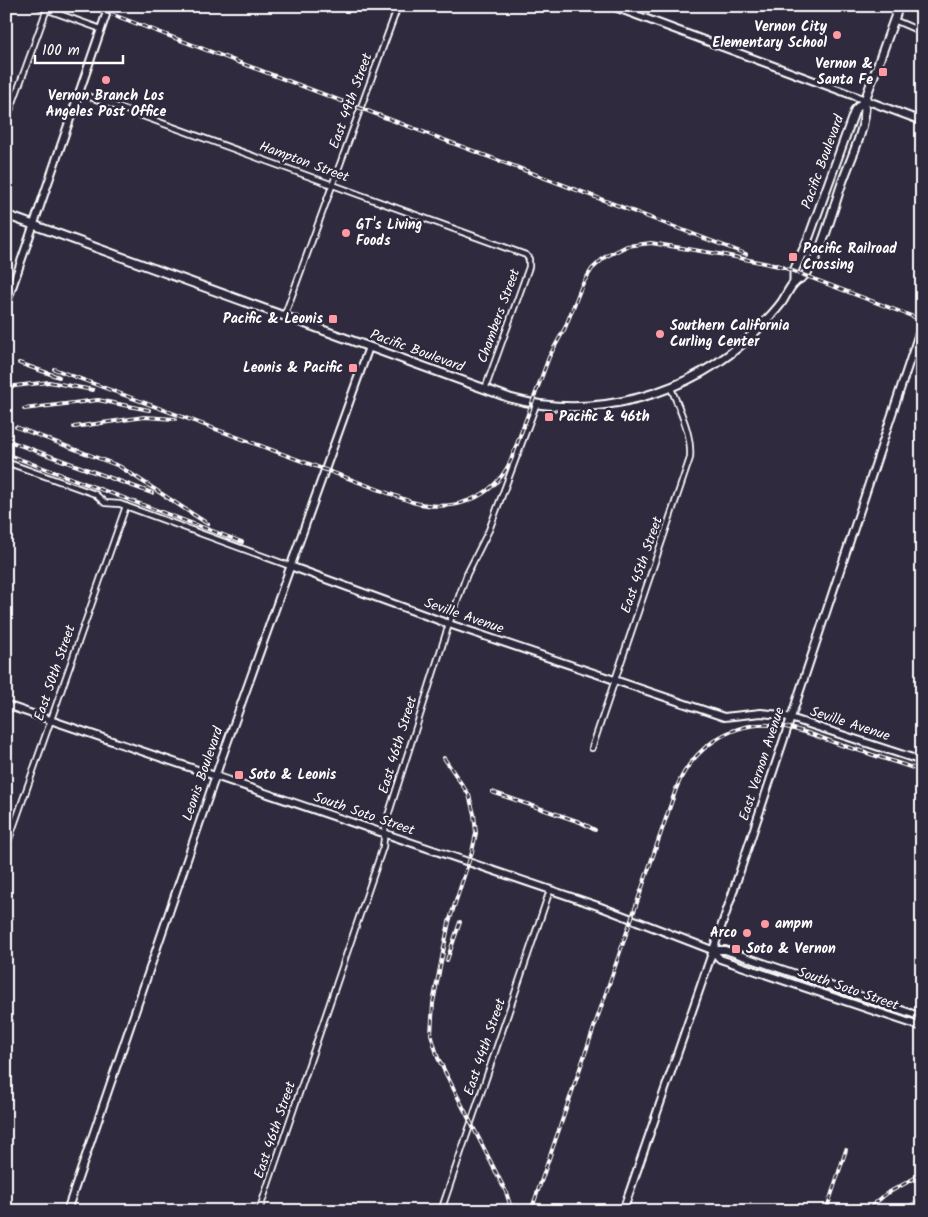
<svg xmlns="http://www.w3.org/2000/svg" width="928" height="1217" font-family="Kalam,sans-serif">
<style>
.water{fill:#6d6a77;stroke:#a7a6ad}
.lines{fill:none;stroke-linecap:round;stroke-linejoin:round}
.street-casing{stroke:#fff;stroke-width:8}
.secondary-casing{stroke:#fff;stroke-width:10}
.primary-casing{stroke:#fff;stroke-width:11}
.street{stroke:#2f2a3d;stroke-width:4.5}
.secondary{stroke:#2f2a3d;stroke-width:6}
.primary{stroke:#2f2a3d;stroke-width:7}
.rail-casing{stroke:#fff;stroke-width:4}
.rail{stroke:#2f2a3d;stroke-width:2;stroke-dasharray:5.5;stroke-linecap:butt}
.poi-dot{fill:#ff9aa2;stroke:#2f2a3d;stroke-width:2}
.labels{text-anchor:middle;dominant-baseline:central;stroke-width:5;stroke-linejoin:round;paint-order:stroke}
.poi-label{font-size:14px;font-weight:bold;fill:#fff;stroke:#2f2a3d;text-anchor:start}
.street-label{font-size:14px;fill:#fff;stroke:#2f2a3d}
</style>
<rect width="100%" height="100%" fill="#2f2a3d"/>
<filter id="ink" filterUnits="userSpaceOnUse"><feTurbulence type="fractalNoise" baseFrequency=".02" numOctaves="2"/><feDisplacementMap in="SourceGraphic" scale="10" xChannelSelector="R" yChannelSelector="G"/><feConvolveMatrix kernelMatrix="1 2 1 2 8 2 1 2 1" color-interpolation-filters="sRGB"/></filter>
<g filter="url(#ink)">
<!-- water -->
<path class="water" d="M922 1198V1211H895Z"/>
<g class="lines">
<defs>
<g id="street">
<path d="M37 6 101 29"/>
<path d="M894 20 922 32"/>
<path d="M79 93 526 255 529 259V267L485 389"/>
<path d="M6 122 48 6"/>
<path d="M284 317 398 6"/>
<path d="M6 462 95 494 105 503 120 504 290 566"/>
<path d="M592 748 690 458C692 434 680 411 671 388"/>
<path d="M6 848 126 506"/>
<path d="M259 1211 383 847 386 822 449 624 467 574 489 530 536 405"/>
<path d="M441 1211 550 890"/>
</g>
<g id="secondary">
<path d="M612 6 922 121"/>
<path d="M6 305 109 6"/>
<path d="M290 566 449 624 724 717 761 713 781 715 922 761"/>
<path d="M6 705 598 906 712 950H725L922 1017"/>
<path d="M712 950 720 959 922 1027"/>
<path d="M67 1211 220 763 369 347"/>
<path d="M623 1211 729 904 922 324"/>
</g>
<g id="primary">
<path d="M6 215 510 398C594 422 692 394 754 333 764 323 774 313 782 302 786 296 789 288 794 283 798 279 803 278 806 274 821 256 833 209 841 186 850 159 867 129 865 100L899 6"/>
<path d="M794 283V271L809 237 855 110 865 100"/>
</g>
</defs>
<!-- street casing -->
<use href="#street" class="street-casing"/>
<!-- secondary casing -->
<use href="#secondary" class="secondary-casing"/>
<!-- primary casing -->
<use href="#primary" class="primary-casing"/>
<!-- street -->
<use href="#street" class="street"/>
<!-- secondary -->
<use href="#secondary" class="secondary"/>
<!-- primary -->
<use href="#primary" class="primary"/>
<defs>
<g id="rail">
<path d="M90 6 746 254"/>
<path d="M777 265 922 320"/>
<path d="M19 363 59 377"/>
<path d="M54 369 412 502C452 513 493 500 511 460L549 357 565 328 582 285 592 269 605 257 627 246 651 243 725 255 783 267"/>
<path d="M6 387 49 382 93 390"/>
<path d="M24 409 98 400 149 410"/>
<path d="M16 427 119 466 208 524"/>
<path d="M74 427 144 417 175 419"/>
<path d="M6 440 152 493"/>
<path d="M6 454 242 542"/>
<path d="M444 758 469 795 474 814 476 833 472 852 449 922 433 1003 431 1034 438 1058 506 1192 512 1211"/>
<path d="M492 792 580 822 595 830"/>
<path d="M447 960 460 922"/>
<path d="M531 1211 676 789C691 750 729 722 771 725 795 727 819 737 841 745 868 753 895 762 922 771"/>
<path d="M826 1211 846 1150"/>
<path d="M866 1211 886 1194 922 1174"/>
</g>
</defs>
<!-- rail casing -->
<use href="#rail" class="rail-casing"/>
<!-- rail -->
<use href="#rail" class="rail"/>
</g>
</g>
<!-- markers -->
<g class="poi-dot">
<circle cx="837" cy="35" r="5"/>
<rect x="878" y="67" width="10" height="10" rx="2.5"/>
<circle cx="106" cy="80" r="5"/>
<circle cx="346" cy="233" r="5"/>
<rect x="788" y="252" width="10" height="10" rx="2.5"/>
<rect x="328" y="314" width="10" height="10" rx="2.5"/>
<circle cx="660" cy="334" r="5"/>
<rect x="348" y="363" width="10" height="10" rx="2.5"/>
<rect x="544" y="412" width="10" height="10" rx="2.5"/>
<rect x="234" y="770" width="10" height="10" rx="2.5"/>
<circle cx="765" cy="924" r="5"/>
<circle cx="747" cy="933" r="5"/>
<rect x="731" y="944" width="10" height="10" rx="2.5"/>
</g>
<g class="labels">
<!-- poi labels -->
<g class="poi-label">
<text x="827" y="27" text-anchor="end">Vernon City<tspan x="827" dy="16">Elementary School</tspan></text>
<text x="873" y="64" text-anchor="end">Vernon &amp;<tspan x="873" dy="16">Santa Fe</tspan></text>
<text x="106" y="96" text-anchor="middle">Vernon Branch Los<tspan x="106" dy="16">Angeles Post Office</tspan></text>
<text x="356" y="225">GT's Living<tspan x="356" dy="16">Foods</tspan></text>
<text x="803" y="249">Pacific Railroad<tspan x="803" dy="16">Crossing</tspan></text>
<text x="323" y="319" text-anchor="end">Pacific &amp; Leonis</text>
<text x="670" y="326">Southern California<tspan x="670" dy="16">Curling Center</tspan></text>
<text x="343" y="368" text-anchor="end">Leonis &amp; Pacific</text>
<text x="559" y="417">Pacific &amp; 46th</text>
<text x="249" y="775">Soto &amp; Leonis</text>
<text x="775" y="924">ampm</text>
<text x="737" y="933" text-anchor="end">Arco</text>
<text x="746" y="949">Soto &amp; Vernon</text>
</g>
<!-- street labels -->
<g class="street-label">
<text transform="translate(351 101) rotate(-70)">East 49th Street</text>
<text transform="translate(304 162) rotate(20)">Hampton Street</text>
<text transform="translate(823 162) rotate(-70)">Pacific Boulevard</text>
<text transform="translate(499 316) rotate(-70)">Chambers Street</text>
<text transform="translate(417 351) rotate(20)">Pacific Boulevard</text>
<text transform="translate(642 565) rotate(-71)">East 45th Street</text>
<text transform="translate(464 616) rotate(19)">Seville Avenue</text>
<text transform="translate(55 673) rotate(-71)">East 50th Street</text>
<text transform="translate(850 724) rotate(18)">Seville Avenue</text>
<text transform="translate(398 745) rotate(-73)">East 46th Street</text>
<text transform="translate(762 764) rotate(-72)">East Vernon Avenue</text>
<text transform="translate(203 774) rotate(-71)">Leonis Boulevard</text>
<text transform="translate(364 814) rotate(19)">South Soto Street</text>
<text transform="translate(848 989) rotate(19)">South Soto Street</text>
<text transform="translate(485 1047) rotate(-71)">East 44th Street</text>
<text transform="translate(275 1130) rotate(-71)">East 46th Street</text>
</g>
</g>
<!-- margin -->
<rect width="928" height="1217" fill="none" stroke="#2f2a3d" stroke-width="25"/>
<rect x="12" y="12" width="903" height="1192" fill="none" stroke="#fff" stroke-width="2" filter="url(#ink)"/>
<!-- scale -->
<path d="M35 55v8h88v-8" fill="none" stroke="#ffffff" stroke-width="2.5"/>
<text x="42" y="55" font-size="15" fill="#ffffff" stroke="#2f2a3d" stroke-width="4" paint-order="stroke">100 m</text>
</svg>
